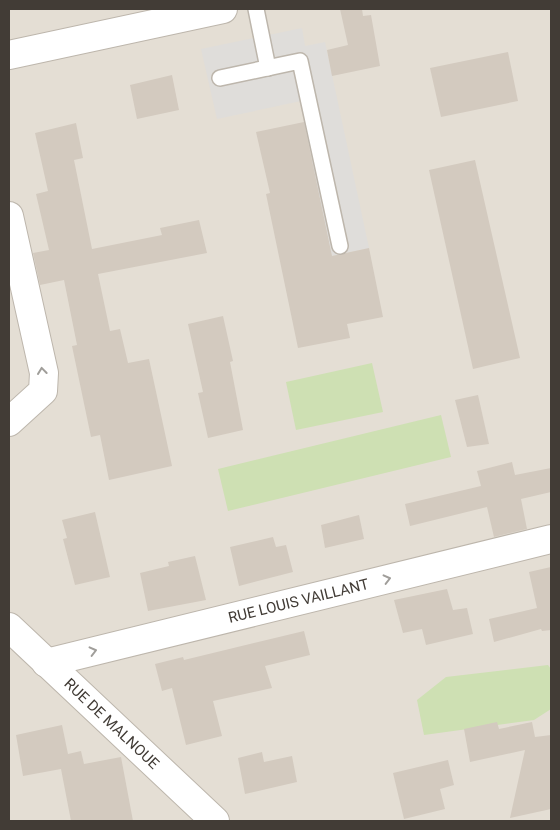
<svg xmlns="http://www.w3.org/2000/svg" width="560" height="830" font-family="Roboto,sans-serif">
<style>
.residential{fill:#e4ded4}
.green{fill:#cee0b3}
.parking{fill:#dfddda}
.building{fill:#d3cabf}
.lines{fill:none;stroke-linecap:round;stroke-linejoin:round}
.service-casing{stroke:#bdb6ac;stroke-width:18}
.minor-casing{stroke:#bdb6ac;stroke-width:30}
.tertiary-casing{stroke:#bdb6ac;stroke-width:30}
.service{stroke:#fff;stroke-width:15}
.minor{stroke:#fff;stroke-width:28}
.tertiary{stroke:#fff;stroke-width:28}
.oneway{stroke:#a09e9a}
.labels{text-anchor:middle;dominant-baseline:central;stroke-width:5;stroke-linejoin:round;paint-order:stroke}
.street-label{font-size:15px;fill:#423c36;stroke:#fff}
</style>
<rect width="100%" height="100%" fill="#f0ece5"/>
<!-- residential -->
<rect class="residential" x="9" y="9" width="542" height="812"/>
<!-- green -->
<g class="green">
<path d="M372 363 383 412 296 430 286 382Z"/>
<path d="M441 415 451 457 228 511 218 469Z"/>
<path d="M548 665 551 669V709L534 720 424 735 417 700 446 677Z"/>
</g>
<!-- parking -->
<path class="parking" d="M302 28 305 46 325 42 369 248 332 256 302 163 313 161 301 101 217 119 201 49Z"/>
<!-- building -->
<g class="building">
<path d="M340 9H362L363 16 371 15 380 66 332 76 327 50 348 45Z"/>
<path d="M508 52 518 101 441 117 430 68Z"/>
<path d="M172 75 179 110 137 119 130 85Z"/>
<path d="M304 122 332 256 369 248 383 317 347 324 350 338 298 348 266 194 270 193 256 132Z"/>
<path d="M76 123 83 158 74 160 92 249 162 235 160 228 199 220 207 253 98 274 110 331 120 329 128 363 149 359 172 466 109 480 100 435 91 437 72 346 77 345 64 280 40 285 33 253 49 250 36 194 48 191 35 133Z"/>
<path d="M475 160 520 358 473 369 429 170Z"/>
<path d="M223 316 233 361 230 362 243 430 208 438 198 393 203 392 188 324Z"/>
<path d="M478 395 489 444 467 447 455 400Z"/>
<path d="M512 462 515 475 551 468V492L521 499 527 529 494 537 487 507 410 526 405 504 481 486 477 471Z"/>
<path d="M95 512 110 577 75 585 63 539 67 538 62 520Z"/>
<path d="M359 515 364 539 325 548 321 525Z"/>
<path d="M273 537 276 547 286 545 293 572 239 586 230 547Z"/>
<path d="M195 556 206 600 148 611 140 573 169 566 168 562Z"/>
<path d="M551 567V630L542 631 541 629 494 642 489 619 537 608 529 572Z"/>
<path d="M447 589 453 610 467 608 473 634 426 645 422 629 403 633 394 600Z"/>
<path d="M304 631 310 655 265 666 272 688 213 701 222 736 186 745 172 688 162 691 155 664 183 657 184 660Z"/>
<path d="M497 722 499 729 532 722 535 737 551 735V809L510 818 525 750 470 762 464 729Z"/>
<path d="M62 725 68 754 81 751 84 764 121 757 133 821H71L61 769 23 776 16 735Z"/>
<path d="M262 752 264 762 292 756 297 782 245 794 238 758Z"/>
<path d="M448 760 454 785 440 789 445 809 404 819 393 773Z"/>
</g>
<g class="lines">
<defs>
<g id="service">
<path d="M256 9 268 68"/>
<path d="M220 78 300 61 340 246"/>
</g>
<g id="minor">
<path d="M9 216 44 373 43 391 9 422"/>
<path id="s1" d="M9 627 215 821"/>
<path id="s2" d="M46 663 551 539"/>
</g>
<path id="tertiary" d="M9 55 223 9"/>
</defs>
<!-- service casing -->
<use href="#service" class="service-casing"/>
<!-- minor casing -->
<use href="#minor" class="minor-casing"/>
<!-- tertiary casing -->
<use href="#tertiary" class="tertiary-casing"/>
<!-- service -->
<use href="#service" class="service"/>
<!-- minor -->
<use href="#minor" class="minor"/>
<!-- tertiary -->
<use href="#tertiary" class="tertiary"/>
</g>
<!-- one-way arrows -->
<defs><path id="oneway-chevron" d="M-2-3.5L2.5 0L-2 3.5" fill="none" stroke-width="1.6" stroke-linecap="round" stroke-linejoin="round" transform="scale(1.25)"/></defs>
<g class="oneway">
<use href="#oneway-chevron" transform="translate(42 371) rotate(-97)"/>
<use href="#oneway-chevron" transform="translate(387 579) rotate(-14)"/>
<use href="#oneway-chevron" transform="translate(93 651) rotate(-14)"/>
</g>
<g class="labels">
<!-- street labels -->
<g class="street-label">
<text stroke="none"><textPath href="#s2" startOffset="260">RUE LOUIS VAILLANT</textPath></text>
<text stroke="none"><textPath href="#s1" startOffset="141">RUE DE MALNOUE</textPath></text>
</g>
</g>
<!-- border -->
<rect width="560" height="830" fill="none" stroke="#423c36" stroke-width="20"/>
</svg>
